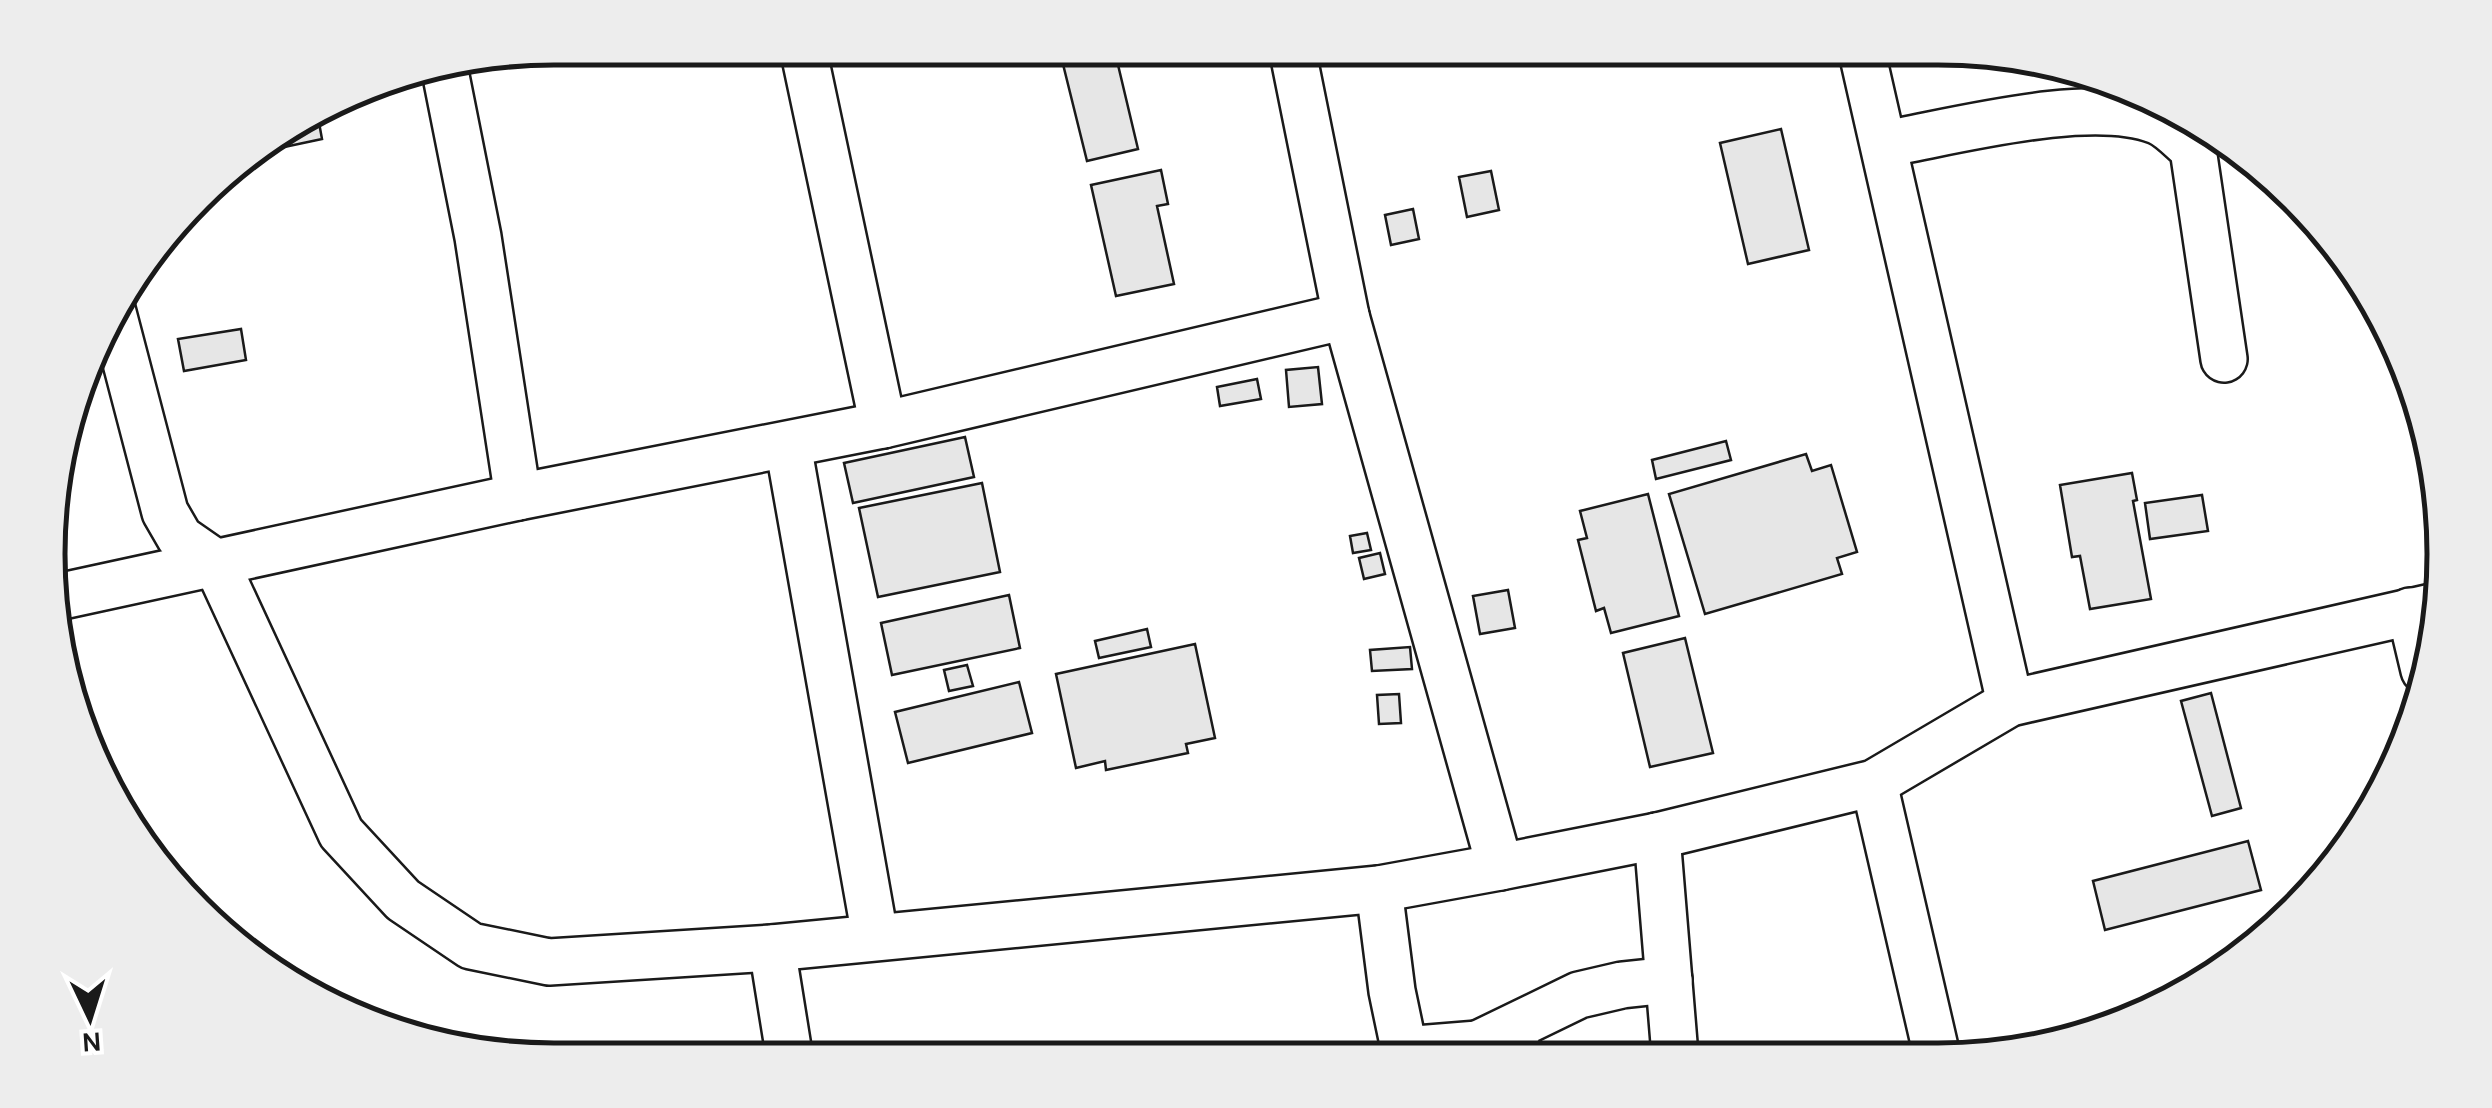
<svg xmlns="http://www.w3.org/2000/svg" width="2492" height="1108" font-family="Karla,sans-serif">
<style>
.building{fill:#e6e6e6;stroke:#1a1a1a;stroke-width:2.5}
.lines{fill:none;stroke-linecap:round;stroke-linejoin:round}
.minor-casing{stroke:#1a1a1a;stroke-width:50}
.minor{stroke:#fff;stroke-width:45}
.rim{fill:none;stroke:#1a1a1a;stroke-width:5}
</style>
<rect width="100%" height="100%" fill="#fff"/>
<!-- building -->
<g class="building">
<path d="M1059 48H1114L1138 149 1087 161Z"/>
<path d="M318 117 322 139 275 149 274 142Z"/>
<path d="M1781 129 1809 250 1748 264 1720 143Z"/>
<path d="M1161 170 1168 204 1157 206 1174 284 1116 296 1091 185Z"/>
<path d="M1491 171 1499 210 1467 217 1459 177Z"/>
<path d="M1413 209 1419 239 1391 245 1385 215Z"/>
<path d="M2365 294 2386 322 2372 325Z"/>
<path d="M241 329 246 360 184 371 178 339Z"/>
<path d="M1318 367 1322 404 1289 407 1286 370Z"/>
<path d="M1257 379 1261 399 1220 406 1217 387Z"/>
<path d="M965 437 974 477 853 503 844 463Z"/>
<path d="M1726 441 1731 460 1656 479 1652 460Z"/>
<path d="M1806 454 1812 471 1831 465 1857 552 1837 558 1842 574 1705 614 1669 494Z"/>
<path d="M2132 473 2137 500 2133 501 2151 599 2090 609 2080 556 2072 557 2060 485Z"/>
<path d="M982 483 1000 572 878 597 859 508Z"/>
<path d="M1648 494 1679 616 1611 633 1604 608 1596 611 1578 540 1587 538 1580 511Z"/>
<path d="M2202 495 2208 531 2150 539 2145 503Z"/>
<path d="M1367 533 1371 550 1353 553 1350 536Z"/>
<path d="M1380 553 1385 574 1364 579 1359 558Z"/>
<path d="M1508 590 1515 628 1480 634 1473 596Z"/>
<path d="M1009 595 1020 648 892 675 881 623Z"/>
<path d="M1147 629 1151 647 1099 658 1095 641Z"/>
<path d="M1685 638 1713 753 1650 767 1623 653Z"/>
<path d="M1195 644 1215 738 1186 744 1188 753 1106 770 1105 761 1076 768 1056 674Z"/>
<path d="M1410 647 1412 669 1372 671 1370 650Z"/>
<path d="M967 665 973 686 949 691 944 670Z"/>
<path d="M1019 682 1032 733 908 763 895 712Z"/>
<path d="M2211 693 2241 808 2212 816 2181 701Z"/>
<path d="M1399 694 1401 723 1379 724 1377 695Z"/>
<path d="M2248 841 2261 890 2105 930 2093 881Z"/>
</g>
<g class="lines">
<defs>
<g id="minor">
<path d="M803 48 883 425"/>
<path d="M1292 48 1346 316 1500 867"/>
<path d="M1861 48 2010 703"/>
<path d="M444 66 478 237 518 497"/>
<path d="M1884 144C1957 131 2090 95 2157 121 2170 126 2182 140 2193 149L2224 359"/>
<path d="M112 309 165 512 180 538 216 563 341 833 403 900 471 946 549 962 772 948 1379 889 1500 867 1657 836 1874 783 2010 703 2432 607"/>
<path d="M788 445 875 936"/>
<path d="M53 598 518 497 883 425 1346 316"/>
<path d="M2410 611 2424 670"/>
<path d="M1874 783 1937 1056"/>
<path d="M1657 836 1674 1043 1670 1057"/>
<path d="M1379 889 1392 991 1406 1058"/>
<path d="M772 948 790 1060"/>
<path d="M1478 1044 1579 995 1622 985 1669 980"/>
<path d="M1404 1050 1478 1044 1519 1054 1524 1058"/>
</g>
</defs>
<!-- minor casing -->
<use href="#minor" class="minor-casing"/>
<!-- minor -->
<use href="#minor" class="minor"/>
</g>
<!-- crop -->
<path d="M0 0H2492V1108H0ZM554 65H1938A489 489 0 0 1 2427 554V554A489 489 0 0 1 1938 1043H554A489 489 0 0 1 65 554V554A489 489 0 0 1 554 65Z" fill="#ededed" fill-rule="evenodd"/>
<path class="rim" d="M554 65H1938A489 489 0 0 1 2427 554V554A489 489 0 0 1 1938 1043H554A489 489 0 0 1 65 554V554A489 489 0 0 1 554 65Z"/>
<!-- north arrow -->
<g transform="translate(90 1018) rotate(176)" stroke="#ffffff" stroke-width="8" paint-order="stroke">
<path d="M0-8L18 38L0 25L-18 38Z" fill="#1a1a1a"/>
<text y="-15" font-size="28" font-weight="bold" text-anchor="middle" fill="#1a1a1a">N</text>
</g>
</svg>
